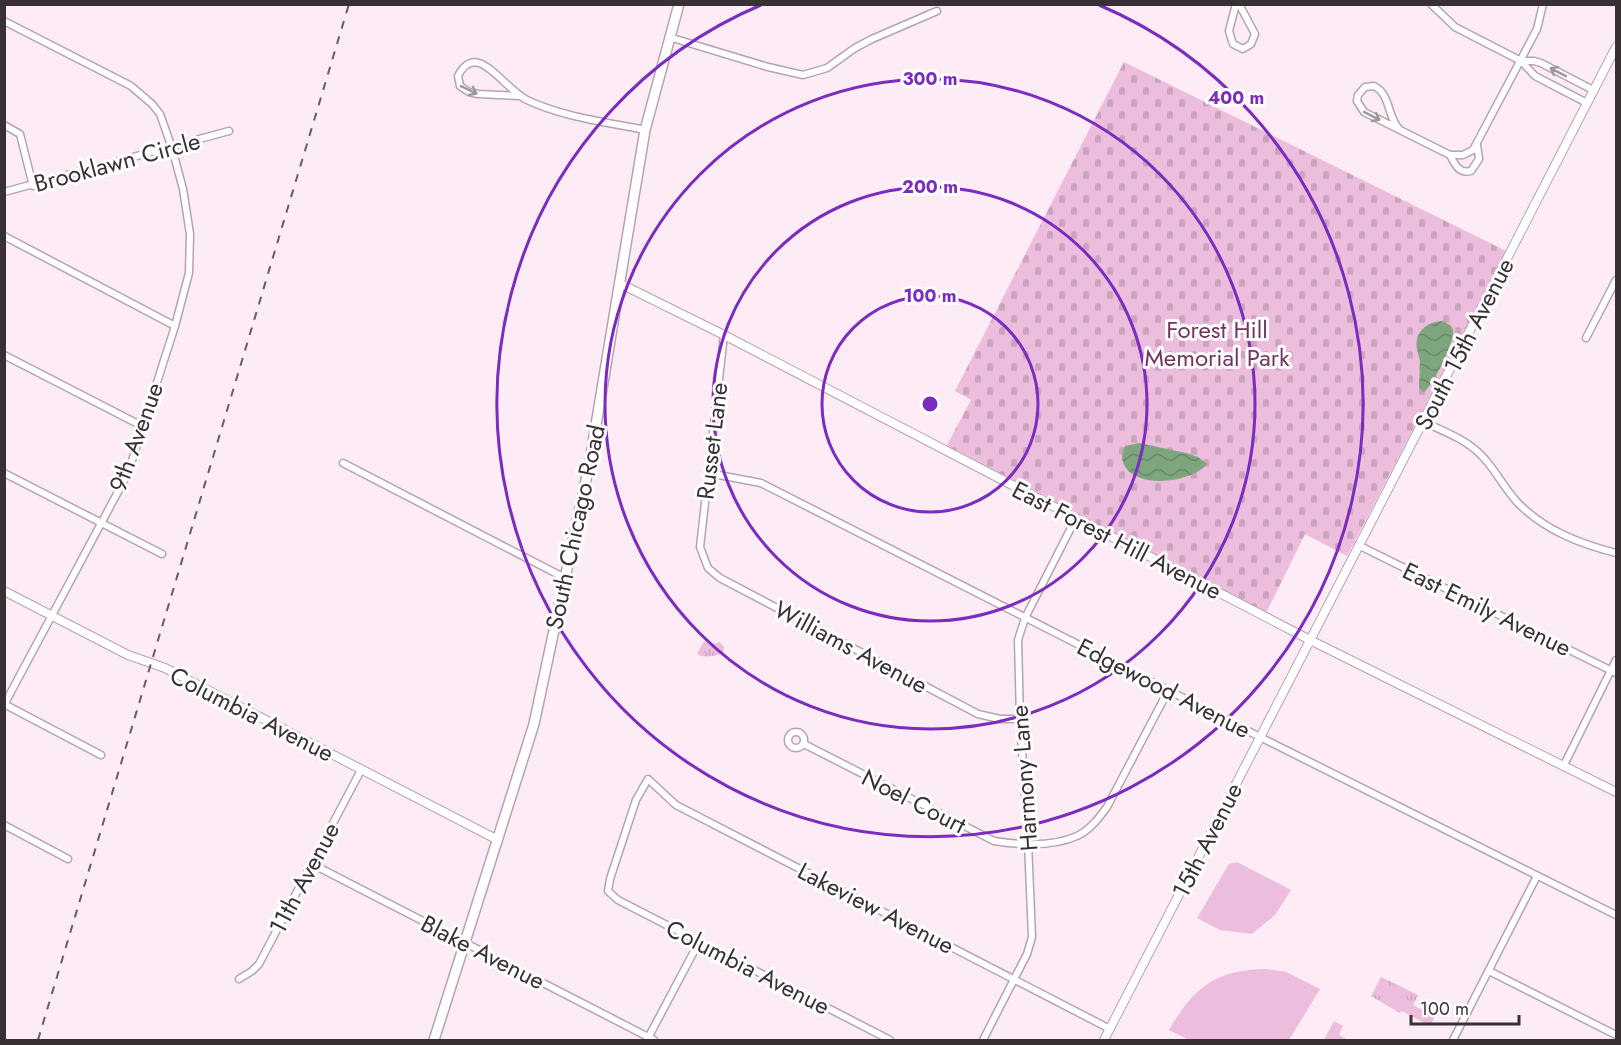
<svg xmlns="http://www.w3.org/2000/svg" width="1621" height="1045" font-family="Jost,sans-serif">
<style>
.grass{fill:url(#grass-tufts)}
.cemetery{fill:url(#cemetery-stones)}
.pitch{fill:#ecbddc}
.water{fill:url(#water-waves)}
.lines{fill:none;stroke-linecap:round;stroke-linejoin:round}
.minor-casing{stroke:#b7a3b0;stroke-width:9}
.tertiary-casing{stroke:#b7a3b0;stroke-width:10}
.primary-casing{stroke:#b7a3b0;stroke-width:12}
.minor{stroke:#fff;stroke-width:6}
.tertiary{stroke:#fff;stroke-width:8}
.primary{stroke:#fff;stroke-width:9}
.rail{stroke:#675c63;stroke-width:2;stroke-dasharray:8 8;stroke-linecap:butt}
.oneway{stroke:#9c989a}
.ring{fill:none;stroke:#7b2cbf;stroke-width:3}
.labels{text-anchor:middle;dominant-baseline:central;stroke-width:6;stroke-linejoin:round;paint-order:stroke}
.street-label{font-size:24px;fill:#393036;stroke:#fff}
.park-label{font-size:24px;fill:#713560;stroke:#fff}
.centre{fill:#7b2cbf;stroke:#fff;stroke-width:3}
.ring-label{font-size:18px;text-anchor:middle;font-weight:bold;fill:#7b2cbf;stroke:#fff;stroke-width:6;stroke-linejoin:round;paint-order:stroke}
</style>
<defs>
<pattern id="grass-tufts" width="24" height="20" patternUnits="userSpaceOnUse" patternTransform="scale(1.5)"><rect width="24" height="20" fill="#ecbddc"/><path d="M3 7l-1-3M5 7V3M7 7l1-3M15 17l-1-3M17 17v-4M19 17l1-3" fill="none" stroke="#cba3bd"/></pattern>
<pattern id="cemetery-stones" width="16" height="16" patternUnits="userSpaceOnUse" patternTransform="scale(1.5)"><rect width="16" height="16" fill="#ecbddc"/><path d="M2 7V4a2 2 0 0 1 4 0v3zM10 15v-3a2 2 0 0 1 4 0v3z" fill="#cba3bd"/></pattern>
<pattern id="water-waves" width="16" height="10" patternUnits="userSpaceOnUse" patternTransform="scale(1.5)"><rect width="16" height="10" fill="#7ea67e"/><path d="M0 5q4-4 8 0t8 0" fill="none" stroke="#688868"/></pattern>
</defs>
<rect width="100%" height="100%" fill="#fdebf6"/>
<!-- grass -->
<g class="grass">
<path d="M704 641 711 645 720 642 724 647 723 653C715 656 705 659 697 654Z"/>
<path d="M1381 977 1418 995 1413 1005 1433 1016 1434 1018 1431 1025H1428L1402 1011 1400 1013 1371 996Z"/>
</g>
<!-- cemetery -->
<path class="cemetery" d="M1124 62 1506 251 1347 556 1305 534 1266 613 946 447 971 400 955 391Z"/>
<!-- pitch -->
<g class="pitch">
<path d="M1237 862 1291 890 1275 915 1252 934 1220 930 1197 918 1229 864Z"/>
<path d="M1266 969 1286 972 1320 989 1289 1040H1189L1169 1030C1194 987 1215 970 1266 969Z"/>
<path d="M1334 1021 1343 1026 1339 1035 1348 1040H1324Z"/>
</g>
<!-- water -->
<g class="water">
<path d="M1442 321C1447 323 1452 325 1453 330 1456 340 1432 387 1424 392L1419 388C1419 380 1420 372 1420 364 1420 358 1418 354 1417 349 1414 332 1427 322 1442 321Z"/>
<path d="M1139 443 1186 453 1198 457 1207 464C1192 482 1141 489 1126 468 1121 461 1121 454 1125 446Z"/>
</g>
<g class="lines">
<defs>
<g id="minor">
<path d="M1236 4 1229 31 1233 44 1243 49 1251 44 1255 34 1239 4"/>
<path d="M1431 4 1455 27 1521 61 1535 76 1587 103"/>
<path d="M4 21 131 86 152 104 160 114 172 148 183 189 190 234 189 273 175 326 128 473 4 705"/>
<path d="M669 37 768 67 803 75 827 68 855 48 872 39 937 11"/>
<path d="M1521 61H1534L1541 63 1593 90"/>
<path d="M520 96 478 94 469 92 460 86 458 76C462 68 469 60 479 63 493 67 511 92 527 100 563 117 606 122 645 130"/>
<path d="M4 125 20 134 33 186"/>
<path d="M1400 130C1387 118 1391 94 1374 86L1365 87 1358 95 1357 101 1364 112 1450 155H1463L1473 150 1537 29 1543 4"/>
<path d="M1450 155C1455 165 1459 174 1471 171L1479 159 1477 145"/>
<path d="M4 192 229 131"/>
<path d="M4 236 175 326"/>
<path d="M724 335 700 547 708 568 720 578 978 714 1000 719H1020"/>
<path d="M1586 338 1616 280"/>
<path d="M4 355 142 426"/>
<path d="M1424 422C1443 431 1465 439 1480 454 1495 468 1504 489 1519 504 1546 531 1581 544 1616 553"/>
<path d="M343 463 565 578"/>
<path d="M4 473 162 554"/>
<path d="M708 473 761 483 1260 737 1616 915"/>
<path d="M1358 545 1616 673"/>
<path d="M4 704 101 755"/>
<circle cx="796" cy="740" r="8"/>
<path d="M804 744 994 841C1020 845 1053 847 1077 836 1090 830 1099 818 1107 807L1168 691"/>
<path d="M1564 765 1616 660"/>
<path d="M4 825 68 859"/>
<path d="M312 864 654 1040"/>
<path d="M1489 971 1616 1035"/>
<path d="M239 979 252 971 259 964 361 770"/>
<path d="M647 1040 699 942"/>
<path d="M890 1040 618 900 608 891 610 879 636 800 648 779 676 805 1110 1029"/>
<path d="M983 1040 1027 954 1032 937 1028 843 1020 719 1018 640 1025 618 1076 518"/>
<path d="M1453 1040 1537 876"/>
</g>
<g id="tertiary">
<path d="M621 284 724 335 1310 640 1616 792"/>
<path d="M4 591 128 655 165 668 498 840"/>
<path d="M1104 1040 1616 47"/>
</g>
<path id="primary" d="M434 1040 534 724 590 461 645 130 679 4"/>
</defs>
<!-- minor casing -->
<use href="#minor" class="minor-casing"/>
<!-- tertiary casing -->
<use href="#tertiary" class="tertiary-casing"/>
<!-- primary casing -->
<use href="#primary" class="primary-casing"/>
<!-- minor -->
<use href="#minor" class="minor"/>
<!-- tertiary -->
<use href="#tertiary" class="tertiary"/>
<!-- primary -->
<use href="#primary" class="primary"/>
<!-- rail -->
<path class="rail" d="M38 1040 349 4"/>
</g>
<!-- one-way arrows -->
<defs><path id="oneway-shaft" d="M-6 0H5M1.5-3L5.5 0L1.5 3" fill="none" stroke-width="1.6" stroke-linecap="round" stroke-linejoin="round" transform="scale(1.5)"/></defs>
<g class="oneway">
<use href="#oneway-shaft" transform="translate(1558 72) rotate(-153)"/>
<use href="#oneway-shaft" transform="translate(469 90) rotate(25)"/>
<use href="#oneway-shaft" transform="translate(1372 116) rotate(27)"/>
</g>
<!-- distance rings -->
<g class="ring">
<circle cx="930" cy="404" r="108"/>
<circle cx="930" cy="404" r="217"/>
<circle cx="930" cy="404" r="325"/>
<path d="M1099 5A433 433 0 1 1 761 5"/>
</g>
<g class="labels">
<!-- street labels -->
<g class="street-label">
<text transform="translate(117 162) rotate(-15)">Brooklawn Circle</text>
<text transform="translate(1464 344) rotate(-63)">South 15th Avenue</text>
<text transform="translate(136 437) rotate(-70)">9th Avenue</text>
<text transform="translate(712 441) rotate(-83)">Russet Lane</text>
<text transform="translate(575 527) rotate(-78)">South Chicago Road</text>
<text transform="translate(1117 540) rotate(27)">East Forest Hill Avenue</text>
<text transform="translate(1487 609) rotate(26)">East Emily Avenue</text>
<text transform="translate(851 647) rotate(28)">Williams Avenue</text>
<text transform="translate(1164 688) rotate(27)">Edgewood Avenue</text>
<text transform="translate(252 714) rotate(27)">Columbia Avenue</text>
<text transform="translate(1024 778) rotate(-94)">Harmony Lane</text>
<text transform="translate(914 801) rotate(27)">Noel Court</text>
<text transform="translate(1207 840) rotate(-63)">15th Avenue</text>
<text transform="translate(304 878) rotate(-62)">11th Avenue</text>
<text transform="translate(876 908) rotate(27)">Lakeview Avenue</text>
<text transform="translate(483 952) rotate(27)">Blake Avenue</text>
<text transform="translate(748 967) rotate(27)">Columbia Avenue</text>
</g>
<!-- park labels -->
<g class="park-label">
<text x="1217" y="329">Forest Hill<tspan x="1217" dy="28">Memorial Park</tspan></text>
</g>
</g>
<circle cx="930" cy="404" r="9" class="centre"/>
<g class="ring-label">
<text x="930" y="85">300 m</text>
<text x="1236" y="104">400 m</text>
<text x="930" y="193">200 m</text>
<text x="930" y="302">100 m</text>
</g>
<!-- border -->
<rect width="1621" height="1045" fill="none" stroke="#393036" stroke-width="12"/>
<!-- scale -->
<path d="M1411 1015v9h108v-9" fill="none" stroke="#393036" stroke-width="3"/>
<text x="1420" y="1015" font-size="18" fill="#393036" stroke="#ffffff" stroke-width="4.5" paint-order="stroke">100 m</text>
</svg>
